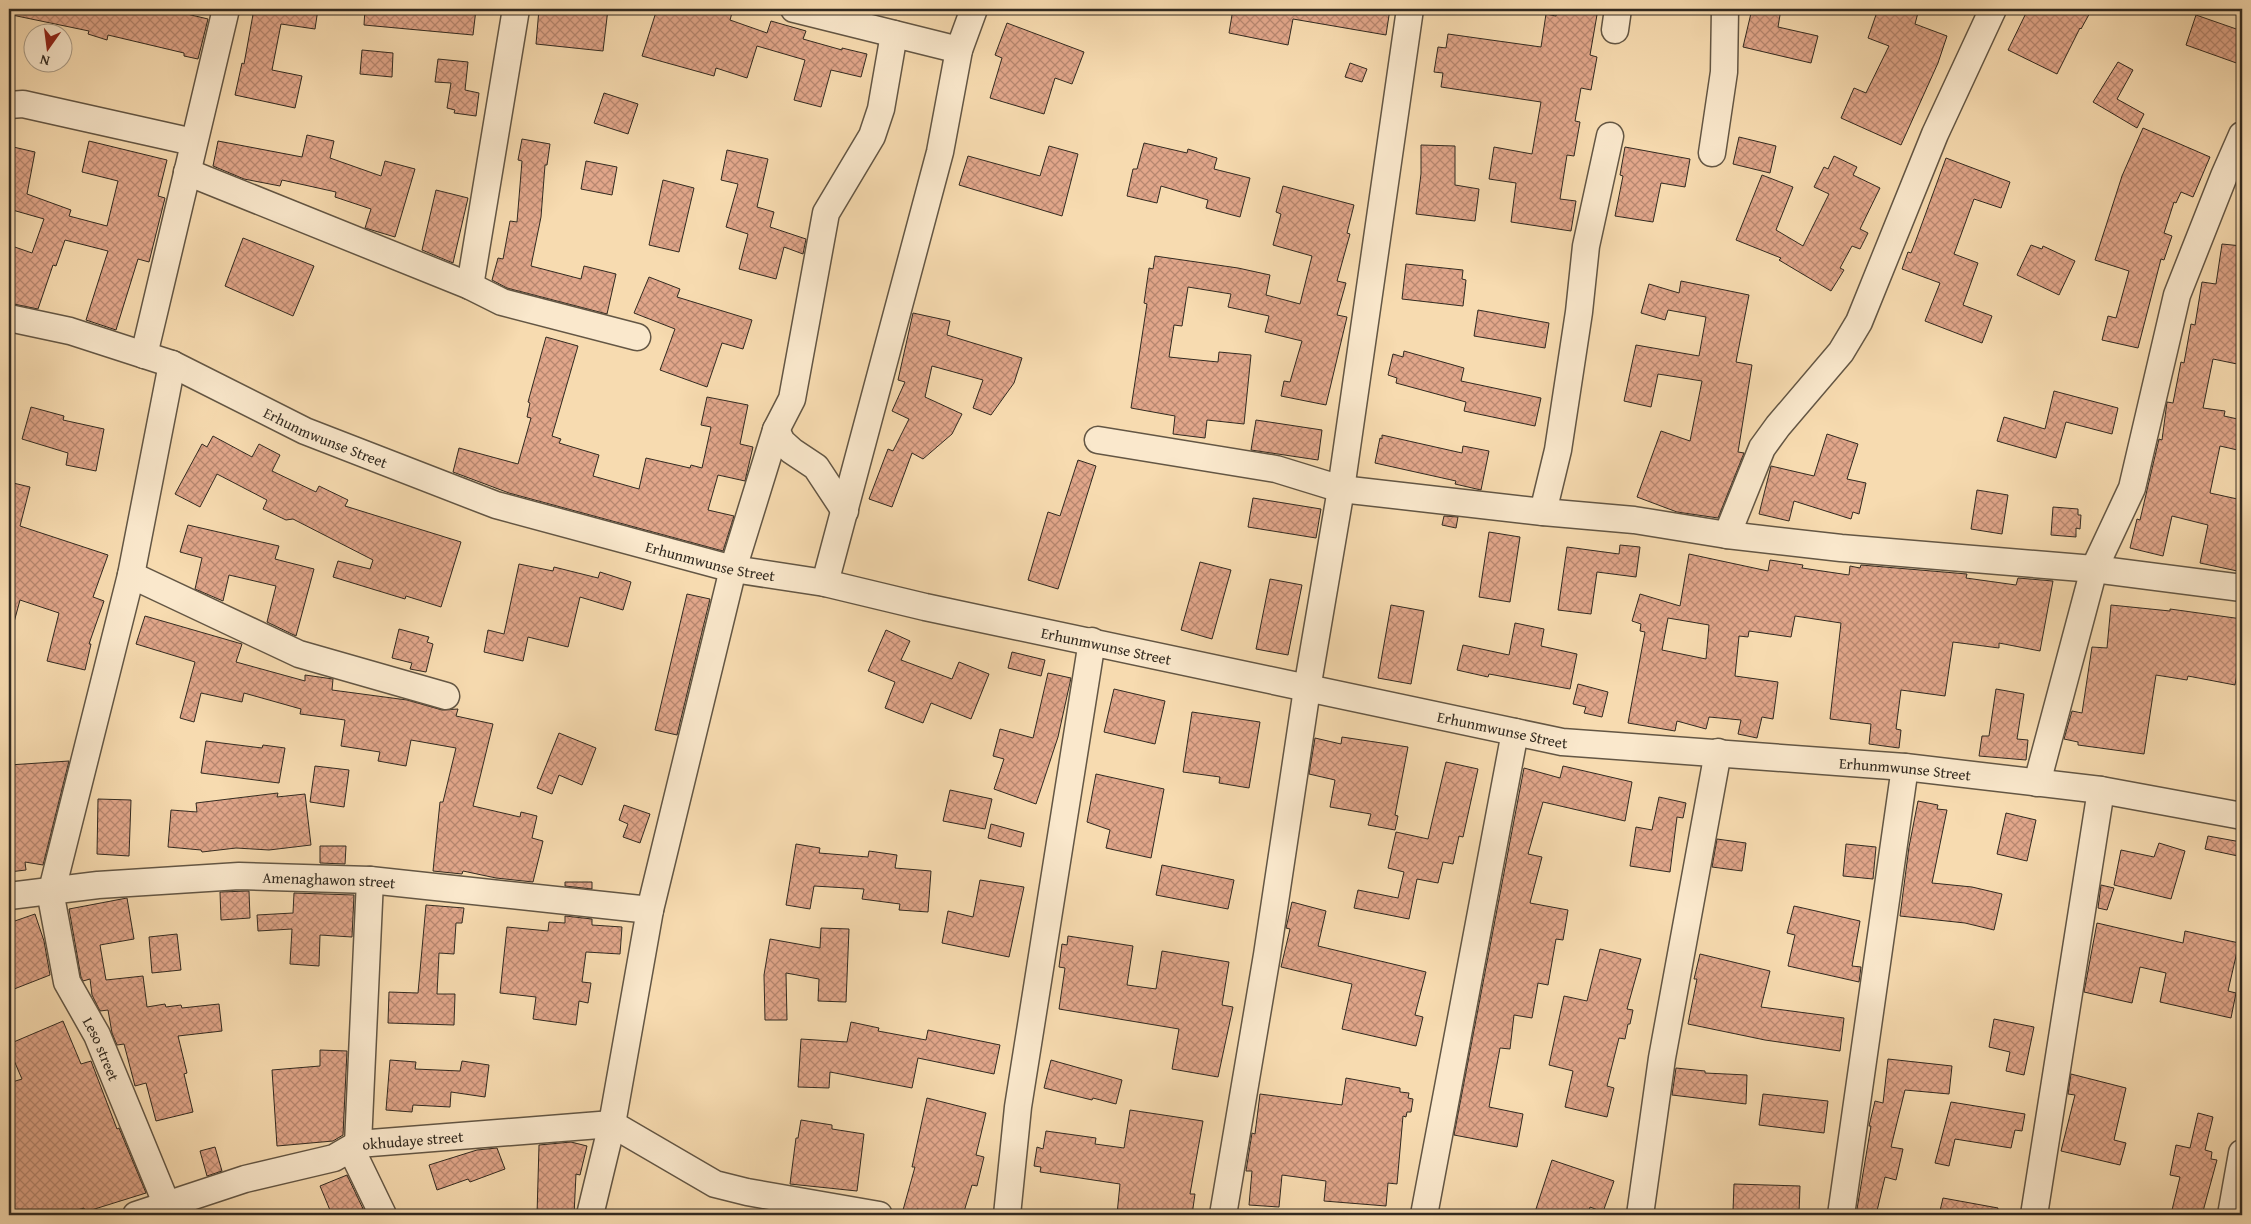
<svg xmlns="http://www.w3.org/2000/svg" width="2251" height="1224" font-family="'Gentium Book Plus',serif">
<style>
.building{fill:url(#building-cross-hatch);stroke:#322a20;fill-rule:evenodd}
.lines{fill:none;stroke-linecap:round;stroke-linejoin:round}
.minor-casing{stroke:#635644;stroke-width:29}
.minor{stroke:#fae8cc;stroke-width:26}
.labels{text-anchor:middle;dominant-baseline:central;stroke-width:4;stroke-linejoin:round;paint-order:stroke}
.street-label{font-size:15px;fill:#322a20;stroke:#fae8cc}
</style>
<defs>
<pattern id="building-cross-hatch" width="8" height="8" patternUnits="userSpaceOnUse" patternTransform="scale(1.25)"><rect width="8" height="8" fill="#e1a68a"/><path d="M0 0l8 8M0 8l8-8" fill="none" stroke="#b78770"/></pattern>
</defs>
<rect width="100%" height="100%" fill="#f7dbb0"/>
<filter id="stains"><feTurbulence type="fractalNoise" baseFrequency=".004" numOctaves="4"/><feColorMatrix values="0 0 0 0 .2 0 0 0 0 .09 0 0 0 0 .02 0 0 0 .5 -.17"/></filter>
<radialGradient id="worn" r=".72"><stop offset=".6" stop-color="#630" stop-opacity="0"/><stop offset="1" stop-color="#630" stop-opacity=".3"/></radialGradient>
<!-- building -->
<g class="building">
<path d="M12 9H188L187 14 208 19 198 59 184 56V53L108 35 107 40 88 34 89 31 12 15Z"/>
<path d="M254 9H318L315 29 281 24 272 70 302 76 295 108 235 95 242 63 244 64Z"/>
<path d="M365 9 415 11V9H476L473 35 364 25Z"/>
<path d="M539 9H608L603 51 536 44Z"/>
<path d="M657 9H718L732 13 730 20 767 33 771 21 806 31 803 39 842 50V48L867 54 861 77 831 70 821 107 794 100 805 60 757 46 747 78 716 68 714 76 642 56Z"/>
<path d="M1233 9H1390L1386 35 1293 19 1288 45 1229 33Z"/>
<path d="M1557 9H1598L1590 55 1597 57 1591 90 1581 88 1575 121 1580 122 1574 156 1567 155 1560 199 1576 201 1571 231 1511 222 1516 183 1489 179 1494 147 1532 154 1541 102 1441 87 1443 73 1434 72 1438 47 1446 48 1448 34 1541 47 1546 14 1556 16Z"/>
<path d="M1752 9H1781L1778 27 1818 36 1811 63 1743 47Z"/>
<path d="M1878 9H1919L1915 24 1947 36 1938 63 1901 145 1841 118 1854 88 1866 93 1889 46 1868 38Z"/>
<path d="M2028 9H2092L2081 29 2080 28 2057 74 2008 50Z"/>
<path d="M2196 15 2242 31V65L2186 45Z"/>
<path d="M1007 23 1084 52 1072 84 1055 78 1044 114 990 98 1002 58 995 55Z"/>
<path d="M362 50 393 53 392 77 360 74Z"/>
<path d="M438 59 468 62 465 90 479 93 476 116 454 113 455 110 447 108 451 83 435 82Z"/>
<path d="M2118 62 2133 70 2117 99 2144 114 2137 128 2093 102Z"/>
<path d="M1350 63 1367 69 1362 82 1345 77Z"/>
<path d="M604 93 638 104 628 134 594 123Z"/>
<path d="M2143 128 2210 157 2193 197 2181 192 2176 203 2174 202 2164 233 2172 236 2164 260 2161 259 2138 348 2102 340 2108 316 2116 318 2129 271 2095 260 2122 176Z"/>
<path d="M307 135 334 141 330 158 381 176 385 161 415 169 395 237 365 228 371 209 335 197 336 192 282 180 280 186 244 179 213 166 218 141 302 157Z"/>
<path d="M1739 137 1776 146 1770 173 1733 164Z"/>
<path d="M522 139 550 144 547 165H545L541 217 531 266 581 279 584 266 616 274 607 314 507 288 492 280 498 258 503 259 510 221 517 222 522 161 518 160Z"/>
<path d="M89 141 167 160 158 196 165 198 149 262 138 259 116 330 86 320 108 251 65 240 56 266 53 265 38 309 9 303V245L32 253 44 219 9 209V146L35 152 27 194 71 210 69 216 107 226 118 181 82 172Z"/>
<path d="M1144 143 1187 153 1188 149 1217 158 1214 169 1250 178 1240 217 1206 208 1208 200 1161 186 1157 203 1127 196 1133 169H1137Z"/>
<path d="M1421 145 1455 146V185L1479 189 1475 221 1416 214 1421 174Z"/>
<path d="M1049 146 1078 154 1062 216 959 185 968 156 1040 176Z"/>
<path d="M1625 147 1690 159 1685 187 1661 183 1653 222 1615 216 1623 176 1620 175Z"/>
<path d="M727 150 768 159 757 207 774 212 770 227 806 239 803 254 784 247 776 279 739 269 748 234 726 227 738 184 721 180Z"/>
<path d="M1834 156 1857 167 1853 175 1880 188 1860 229 1868 233 1860 249 1852 246 1840 268 1844 270 1831 291 1779 260 1781 258 1736 240 1762 175 1793 187 1776 230 1803 246 1829 194 1814 187 1824 167 1828 169Z"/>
<path d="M1946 158 2010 182 2001 208 1974 199 1954 254 1978 263 1963 305 1992 316 1982 343 1925 321 1940 283 1902 269 1908 252 1911 253 1916 240Z"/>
<path d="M586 161 617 167 612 195 581 189Z"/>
<path d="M663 180 694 188 679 252 649 245Z"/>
<path d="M1283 186 1354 205 1347 233 1350 234 1337 281 1346 283 1337 315 1347 317 1326 405 1281 396 1284 381 1290 382 1302 341 1265 332 1269 316 1228 307 1231 294 1188 287 1182 326 1174 325 1169 357 1218 362 1219 352 1251 355 1244 424 1207 420 1205 438 1173 434 1175 416 1131 408 1147 304 1144 303 1149 268 1153 269 1155 256 1238 268 1270 275 1266 295 1300 304 1312 256 1273 245 1281 214 1276 212Z"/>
<path d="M436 190 468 198 453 263 422 250Z"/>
<path d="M243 238 314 266 293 316 225 286Z"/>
<path d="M2222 244 2242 246V365L2213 359 2203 408 2225 411 2224 416 2242 420V451L2220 446 2210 493 2242 500V572L2200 563 2208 525 2172 516 2163 556 2130 548 2137 519 2140 520 2159 439 2162 440 2167 402 2173 403 2181 362 2184 363 2191 324 2195 325 2202 282 2216 284Z"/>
<path d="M2031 245 2042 249 2043 246 2075 261 2059 295 2017 275Z"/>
<path d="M1406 264 1463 270 1462 279 1466 280 1463 306 1402 299Z"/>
<path d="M649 277 680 289 677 297 752 320 743 349 722 343 707 387 660 370 675 329 634 313Z"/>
<path d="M1681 281 1749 295 1736 362 1752 365 1738 452 1744 453 1718 518 1677 512 1637 497 1661 431 1690 441 1702 381 1658 374 1651 407 1624 401 1636 345 1699 356 1706 317 1668 310 1665 320 1641 313 1649 284 1679 293Z"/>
<path d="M1478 310 1549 323 1545 348 1474 336Z"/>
<path d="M913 313 950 321 947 335 1022 358 1014 383 991 415 973 408 983 380 932 366 925 397 962 414 952 434 923 459 912 453 892 507 869 499 888 449 893 451 909 419 892 411 905 382 898 380Z"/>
<path d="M546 337 578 346 552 436 561 439 559 443 599 455 593 476 639 489 646 458 690 468 691 465 702 468 711 427 701 425 707 397 748 405 740 444 753 447 745 481 718 475 708 510 734 516 723 551 509 493 453 472 459 448 518 464 531 418 527 417 530 403 528 402Z"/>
<path d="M1404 351 1464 368 1461 381 1541 398 1535 426 1464 411 1466 402 1396 383 1397 378 1388 375 1393 354 1403 357Z"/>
<path d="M2054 391 2118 408 2112 434 2066 422 2056 458 1997 441 2004 417 2045 429Z"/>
<path d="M31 407 64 416 63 420 104 429 96 471 66 465 68 453 22 439Z"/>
<path d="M1256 420 1322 430 1318 460 1251 450Z"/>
<path d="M1827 434 1858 444 1847 479 1866 483 1859 514 1853 512 1851 519 1794 501 1789 521 1759 514 1771 466 1814 476Z"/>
<path d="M1382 435 1462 453 1463 446 1489 451 1481 490 1455 484 1456 481 1375 463 1380 438 1382 439Z"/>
<path d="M213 436 252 457 259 444 280 455 272 471 316 492 319 486 348 500 345 506 461 542 441 607 406 596 405 599 333 577 338 561 370 569 373 560 293 519 286 520 263 509 267 500 217 474 200 507 175 494 202 444 207 447Z"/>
<path d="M1078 460 1096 466 1058 589 1028 580 1048 512 1060 516Z"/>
<path d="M9 482 30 487 20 526 108 555 93 597 104 601 89 644H91L85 670 47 661 59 613 20 600 13 626 9 625Z"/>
<path d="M1977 490 2008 495 2002 534 1971 529Z"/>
<path d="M1253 498 1321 509 1316 538 1248 527Z"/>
<path d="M2053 507 2078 509V515H2081L2080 529 2076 528V537L2051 535Z"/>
<path d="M1444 516 1458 517 1456 528 1442 525Z"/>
<path d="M188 525 279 546 275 559 314 569 296 636 267 622 276 586 229 575 223 601 195 589 202 558 180 552Z"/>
<path d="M1489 532 1520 537 1510 602 1479 597Z"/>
<path d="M1620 545 1640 547 1636 577 1597 572 1591 614 1558 610 1567 547 1619 554Z"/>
<path d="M1689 554 1768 571 1770 560 1803 565 1802 568 1849 575 1850 566 1860 568 1861 565 1967 574 1966 578 2016 585 2018 578 2053 581 2040 651 1999 643V648L1953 642 1945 696 1901 690 1896 729 1901 730 1899 748 1869 744 1871 724 1830 719 1841 623 1795 616 1791 637 1749 631 1748 637 1739 636 1735 676 1778 682 1773 719 1762 717 1757 738 1738 734 1741 720 1709 717 1706 729 1677 721 1675 731 1628 723 1645 632 1640 631 1641 624 1632 621 1640 594 1680 606ZM1668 618 1709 625 1706 659 1662 650Z"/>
<path d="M1200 562 1231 570 1212 639 1181 630Z"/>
<path d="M519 564 553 571 554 567 598 578 600 572 631 582 623 610 580 597 568 647 528 637 523 661 484 652 488 630 504 634Z"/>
<path d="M1270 579 1302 585 1288 655 1256 649Z"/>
<path d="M687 594 710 599 677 735 655 730Z"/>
<path d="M1391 605 1424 611 1411 684 1378 678Z"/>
<path d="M2111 605 2170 611V609L2242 619V646L2235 685 2188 676 2187 680 2156 675 2144 754 2078 745V742L2064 739 2072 711 2082 713 2092 647 2107 648Z"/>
<path d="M145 616 242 644 236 662 305 681V675L333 679 332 690 407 700 442 710 458 709 456 716 493 724 473 806 520 817 521 812 537 816 532 838 543 841 533 882 496 878 463 871 462 874 433 871 440 802H443L456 748 411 740 406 766 378 761 380 752 341 746 345 720 300 714 301 709 244 693 242 702 201 693 194 722 180 718 195 662 136 644Z"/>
<path d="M1515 623 1544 629 1541 646 1577 654 1570 689 1489 674 1488 677 1457 670 1463 645 1509 655Z"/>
<path d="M399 629 429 637 427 642 433 644 426 672 410 669 412 663 392 658Z"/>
<path d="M886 630 910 641 901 660 952 679 959 662 989 674 971 719 931 703 923 723 885 708 895 682 868 671Z"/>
<path d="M1012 652 1045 660 1041 676 1008 668Z"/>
<path d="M1048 673 1071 678 1058 737 1036 804 994 789 1004 759 993 756 1000 729 1033 738Z"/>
<path d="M1578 684 1608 692 1602 717 1584 713 1586 707 1573 704Z"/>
<path d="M1114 689 1165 701 1155 744 1104 732Z"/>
<path d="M1996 689 2024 694 2017 739 2028 740 2026 760 1979 756 1982 736H1989Z"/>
<path d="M1192 712 1260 722 1249 788 1219 783 1220 777 1183 772Z"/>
<path d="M559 733 596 748 582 785 559 775 552 794 537 788Z"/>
<path d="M1342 737 1408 747 1395 815 1398 816 1395 830 1368 825 1371 814 1330 807 1335 780 1309 774 1315 738 1341 744Z"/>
<path d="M206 741 262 748 263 745 285 748 279 783 201 773Z"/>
<path d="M69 761 43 865 25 862 26 870 9 872V765Z"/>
<path d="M1446 762 1478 769 1463 837 1459 836 1453 864 1443 862 1438 883 1417 879 1409 919 1354 908 1358 890 1398 898 1404 872 1388 868 1396 832 1428 839Z"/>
<path d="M315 766 349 770 344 807 310 802Z"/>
<path d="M1563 766 1632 782 1625 821 1543 802 1528 854 1542 857 1530 903 1568 910 1563 940 1556 939 1548 985 1538 983 1532 1018 1514 1015 1510 1049 1500 1048 1489 1107 1523 1114 1517 1147 1454 1135 1524 768 1560 778Z"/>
<path d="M1096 774 1164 789 1151 858 1106 848 1110 830 1087 822Z"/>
<path d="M950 790 992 799 985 829 943 821Z"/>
<path d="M278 793 277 797 305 794 311 845 269 850 236 848 202 852 201 850 168 847 171 810 197 812 196 803Z"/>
<path d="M1659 797 1686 803 1683 818 1677 817 1670 872 1630 866 1636 827 1652 830Z"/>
<path d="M98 799 131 800 129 856 97 854Z"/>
<path d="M1918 801 1938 805 1937 809 1947 810 1932 883 1972 887 2002 894 1994 930 1965 923 1900 916 1909 847Z"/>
<path d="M624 805 650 814 640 843 623 837 628 824 619 820Z"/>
<path d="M2006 813 2036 820 2027 861 1997 854Z"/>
<path d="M991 824 1024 833 1021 847 988 838Z"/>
<path d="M2208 836 2241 842 2238 856 2205 849Z"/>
<path d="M1717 839 1746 843 1742 871 1712 867Z"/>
<path d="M2159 843 2185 851 2171 899 2114 885 2121 850 2154 857Z"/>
<path d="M796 844 820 848 819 853 868 857 869 851 897 855 895 868 931 871 928 912 899 910 900 904 862 899 864 889 814 886 810 909 786 905Z"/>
<path d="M1846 844 1876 847 1873 879 1843 876Z"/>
<path d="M320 846H346L345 864 320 863Z"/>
<path d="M1162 865 1234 880 1228 909 1156 895Z"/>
<path d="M980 880 1024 887 1009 957 942 943 948 911 973 917Z"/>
<path d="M565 882H592V889L565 886Z"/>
<path d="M2101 885 2114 888 2107 910 2098 908Z"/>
<path d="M249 891 250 918 221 920 220 892Z"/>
<path d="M294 893 354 895 352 937 320 935 319 966 290 964 292 929 258 931 257 915 293 913Z"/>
<path d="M127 898 134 939 100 945 106 980 143 976 147 1007 165 1004 166 1007 181 1005 182 1008 219 1004 222 1031 178 1036 187 1073 184 1074 193 1112 156 1121 146 1083 135 1086 124 1044 117 1045 112 1033 108 1010 100 1011 92 995 90 979 83 981 81 977 69 909Z"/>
<path d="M1292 902 1326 911 1318 946 1426 972 1415 1015 1423 1017 1416 1046 1342 1029 1352 984 1281 967 1290 929 1286 928Z"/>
<path d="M426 905 464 908 462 923H456L454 954 439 953 437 994H455L454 1025 388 1023 389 992 418 993Z"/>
<path d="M1794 906 1860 921 1852 966 1861 967 1859 982 1788 966 1795 935 1787 933Z"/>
<path d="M35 914 44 941 50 975 9 991V923Z"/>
<path d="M565 916 592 919V925L622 927 620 954 586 952 582 982 591 983 588 1003 579 1001 576 1025 533 1019 536 997 500 993 507 927 548 931 549 922 565 923Z"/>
<path d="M2097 923 2183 943 2185 931 2239 943 2228 991 2236 993 2231 1018 2160 1002 2166 973 2140 967 2132 1003 2084 992Z"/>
<path d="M821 928 849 929 846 1002 818 1001 819 979 786 973 787 1020H765L764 975 770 939 820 948Z"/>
<path d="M177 934 181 970 152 973 149 937Z"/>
<path d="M1068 936 1133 946 1127 985 1156 989 1162 951 1229 962 1222 1005 1233 1007 1218 1077 1172 1069 1179 1029 1059 1009 1065 968 1059 967 1062 944 1067 945Z"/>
<path d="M1600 949 1641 959 1627 1009 1633 1010 1630 1024H1628L1625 1039 1619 1038 1607 1086 1614 1088 1607 1117 1565 1107 1573 1071 1549 1065 1564 996 1587 1001Z"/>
<path d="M1700 954 1770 971 1761 1007 1844 1018 1840 1051 1765 1040 1688 1024 1697 979H1694Z"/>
<path d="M1994 1019 2034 1027 2024 1075 2006 1071 2010 1052 1989 1047Z"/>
<path d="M63 1021 81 1064 91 1061 117 1129 119 1128 146 1193 85 1212 84 1208 59 1215H9V1083L22 1079 9 1049V1044Z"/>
<path d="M851 1022 879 1028 878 1031 926 1040 928 1030 1000 1045 994 1074 918 1058 912 1088 830 1072 829 1088 798 1087 801 1039 847 1042Z"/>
<path d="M320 1050 347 1051 343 1135 333 1141 277 1146 272 1070 320 1066Z"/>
<path d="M1888 1059 1952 1066 1949 1094 1905 1090 1891 1147 1903 1149 1896 1180 1885 1177 1876 1215H1856L1871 1126H1869L1875 1101 1883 1103Z"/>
<path d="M390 1060 416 1062 415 1069 460 1071 462 1061 489 1065 485 1097 451 1092 450 1107 413 1105 412 1112 386 1110Z"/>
<path d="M1051 1060 1122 1080 1116 1104 1093 1098 1092 1100 1044 1088Z"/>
<path d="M1676 1068 1705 1071V1073L1747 1075 1746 1104 1672 1095Z"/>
<path d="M2071 1074 2126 1088 2114 1140 2126 1143 2120 1165 2061 1151 2075 1095 2068 1094Z"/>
<path d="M1346 1078 1400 1088V1092L1409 1093 1408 1098 1413 1099 1411 1112H1407L1406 1117 1403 1116 1397 1184 1388 1183 1386 1206 1324 1201 1326 1181 1282 1175 1279 1207 1249 1205 1252 1171H1246L1252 1133 1255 1134 1260 1094 1342 1105Z"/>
<path d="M1763 1094 1828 1101 1824 1133 1759 1125Z"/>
<path d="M927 1098 986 1113 976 1155 984 1157 977 1186 972 1185 963 1215H937L917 1209 916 1214 903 1210 915 1167H912Z"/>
<path d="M1951 1102 2025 1114 2022 1131 2015 1130 2011 1148 1955 1139 1949 1166 1935 1163Z"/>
<path d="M1130 1110 1203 1121 1190 1194H1195L1192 1215 1117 1214 1120 1184 1040 1172 1041 1167 1034 1166 1037 1147 1043 1149 1046 1131 1096 1138 1095 1144 1124 1148Z"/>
<path d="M2198 1113 2213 1117 2205 1150 2212 1152 2211 1159 2217 1160 2202 1215H2193L2172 1210 2180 1177 2170 1175 2176 1145 2190 1148Z"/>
<path d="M801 1120 832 1125V1129L864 1134 857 1191 790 1184 796 1138H798Z"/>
<path d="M571 1142 587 1146 580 1175 576 1174 574 1215H537L539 1145Z"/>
<path d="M215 1147 222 1171 207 1176 200 1151Z"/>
<path d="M497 1148 505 1169 470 1182 468 1179 437 1190 429 1165 477 1150Z"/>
<path d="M1552 1160 1614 1181 1603 1212 1590 1207 1588 1215H1534Z"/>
<path d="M347 1175 366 1215H332L320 1186Z"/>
<path d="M1734 1184 1800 1186 1799 1213 1733 1211Z"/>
<path d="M1943 1198 1998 1208 1997 1215H1939Z"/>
</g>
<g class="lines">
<defs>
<g id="minor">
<path d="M794 9 959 50"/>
<path d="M1615 30 1618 9"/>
<path d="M9 105 23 104 193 142"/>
<path d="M1712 153 1724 72 1725 9"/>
<path d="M187 172 470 286 502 302 637 337"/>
<path d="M470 286 516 9"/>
<path id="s1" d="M9 318 70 331 172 364 305 431 496 505 733 569 825 583 925 607 1562 742 1905 767 2101 790 2242 816"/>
<path d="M144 355 226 9"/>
<path d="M776 430 782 442 792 451 816 467 845 511"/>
<path d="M1098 440 1276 469 1341 489 1543 512 1634 520 1727 535 1841 548 2094 569 2242 588"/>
<path d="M1543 512 1558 450 1579 312 1586 246 1610 136"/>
<path d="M1727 535 1762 448 1778 426 1841 352 1859 322 1935 134 1993 9"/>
<path d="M131 575 299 654 446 696"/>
<path d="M825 583 940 152 959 50 974 9"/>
<path d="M2037 783 2094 569 2132 488 2177 295 2224 176 2242 135"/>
<path d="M370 880 358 1144 354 1155 383 1215"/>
<path d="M52 890 131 575 172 364"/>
<path id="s2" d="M50 891 67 982 97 1035 171 1215"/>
<path id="s3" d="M9 896 98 885 239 876 370 880 650 910"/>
<path id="s4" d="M136 1215 245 1179 334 1158 358 1144 612 1124 715 1184 747 1192 879 1215"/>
<path d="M590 1215 612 1124 650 910 733 569 776 430 792 399 826 213 872 136 881 109 894 34"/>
<path d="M1007 1215 1018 1107 1092 641"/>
<path d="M1223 1215 1267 955 1307 689 1341 489 1410 9"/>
<path d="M1424 1215 1515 732"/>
<path d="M1640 1215 1662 1058 1718 752"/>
<path d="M1841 1215 1905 767"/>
<path d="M2034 1215 2101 790"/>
<path d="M2231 1215 2242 1153"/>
</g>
</defs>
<!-- minor casing -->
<use href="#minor" class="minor-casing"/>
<!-- minor -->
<use href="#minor" class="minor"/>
</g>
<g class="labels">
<!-- street labels -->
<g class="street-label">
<text stroke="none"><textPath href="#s1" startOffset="340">Erhunmwunse Street</textPath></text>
<text stroke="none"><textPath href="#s1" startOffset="745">Erhunmwunse Street</textPath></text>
<text stroke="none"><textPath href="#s1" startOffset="1150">Erhunmwunse Street</textPath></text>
<text stroke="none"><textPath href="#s1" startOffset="1555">Erhunmwunse Street</textPath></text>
<text stroke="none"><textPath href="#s1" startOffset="1960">Erhunmwunse Street</textPath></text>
<text stroke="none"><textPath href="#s3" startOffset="321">Amenaghawon street</textPath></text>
<text stroke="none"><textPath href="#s2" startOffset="168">Leso street</textPath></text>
<text stroke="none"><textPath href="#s4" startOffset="289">okhudaye street</textPath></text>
</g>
</g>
<!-- margin -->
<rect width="2251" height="1224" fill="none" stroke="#f7dbb0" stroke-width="30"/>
<rect x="10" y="10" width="2231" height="1204" fill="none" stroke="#322a20" stroke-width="2.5"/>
<rect x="15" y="15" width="2221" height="1194" fill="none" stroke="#322a20"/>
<!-- north arrow -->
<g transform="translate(48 48) rotate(194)"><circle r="24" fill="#fae8cc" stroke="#aa9c87"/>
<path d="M0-4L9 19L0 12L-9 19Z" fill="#8f2418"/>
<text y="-8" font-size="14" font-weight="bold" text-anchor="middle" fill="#322a20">N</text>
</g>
<rect width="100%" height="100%" filter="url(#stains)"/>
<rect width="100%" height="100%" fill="url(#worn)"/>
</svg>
